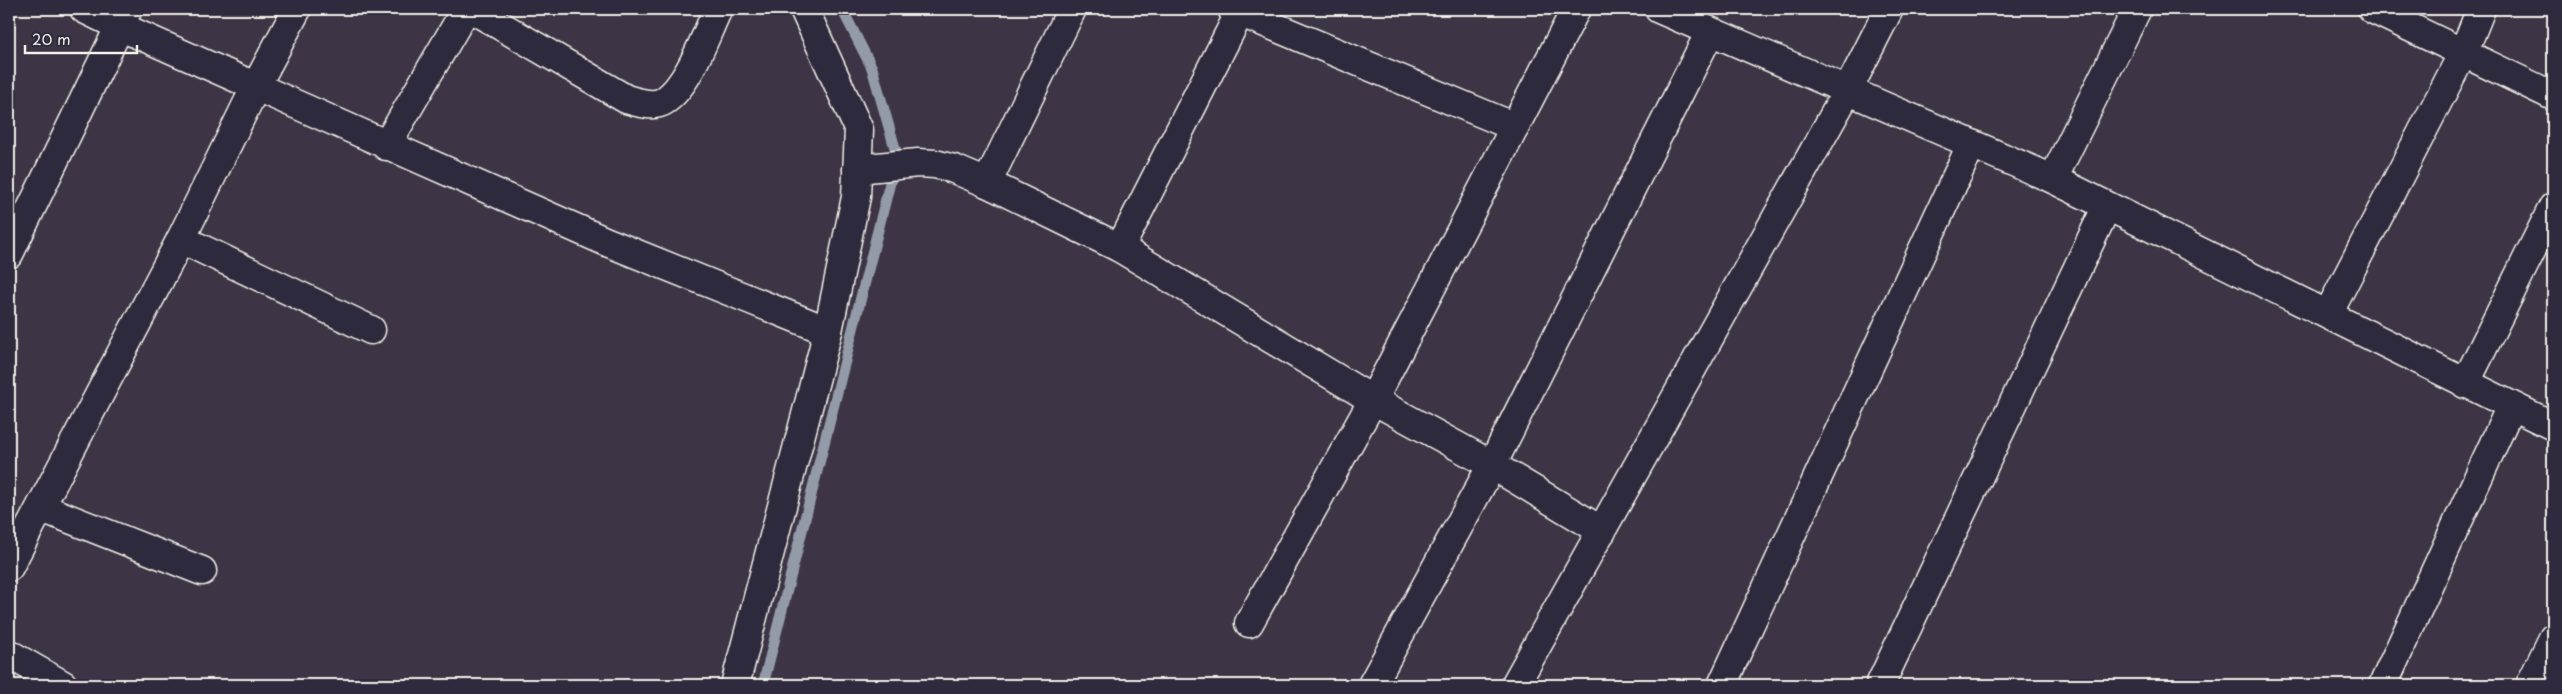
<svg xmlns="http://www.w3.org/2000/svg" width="2562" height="694" font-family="'Playpen Sans',sans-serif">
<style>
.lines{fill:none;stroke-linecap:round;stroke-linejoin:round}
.stream{stroke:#939ba8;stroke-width:11}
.minor-casing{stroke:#f4f1e8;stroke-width:31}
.minor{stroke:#2f2a3d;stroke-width:28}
</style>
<rect width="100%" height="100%" fill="#3d3545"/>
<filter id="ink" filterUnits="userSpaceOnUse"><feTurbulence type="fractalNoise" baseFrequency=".02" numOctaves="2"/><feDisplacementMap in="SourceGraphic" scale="10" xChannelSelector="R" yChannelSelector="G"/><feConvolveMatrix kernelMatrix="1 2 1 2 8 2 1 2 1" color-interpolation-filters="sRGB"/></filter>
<g filter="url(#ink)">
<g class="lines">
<!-- stream -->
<path class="stream" d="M763 685 897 155 872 68 842 9"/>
<defs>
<g id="minor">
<path d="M84 9 119 26 607 242 828 331"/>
<path d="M472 9 626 99C637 102 653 108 664 101 689 85 705 36 718 9"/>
<path d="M1232 9 1515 127"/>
<path d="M1659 9 2053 179 2553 426"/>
<path d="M2372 9 2553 96"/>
<path d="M386 146 466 9"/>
<path d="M857 169 918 163 935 164 954 169 987 183 1120 248 1373 400 1492 465 1602 531"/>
<path d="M2053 179 2137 9"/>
<path d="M987 183 1072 9"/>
<path d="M181 239 371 330"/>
<path d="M1120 248 1240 12"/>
<path d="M9 254 128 9"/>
<path d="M2328 314 2464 51 2481 9"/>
<path d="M2465 384 2553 207"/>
<path d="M42 508 202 571"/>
<path d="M9 567 181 239 256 86 297 9"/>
<path d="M1249 623 1373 400 1576 9"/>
<path d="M9 654 63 685"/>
<path d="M735 685 828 331 856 197 859 130 804 9"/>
<path d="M1372 685 1492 465 1710 32"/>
<path d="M1515 685 1848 90 1889 9"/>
<path d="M1722 685 1971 145"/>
<path d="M1880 685 2107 206"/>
<path d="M2383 685 2511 406"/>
<path d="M2530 685 2553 638"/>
</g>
</defs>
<!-- minor casing -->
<use href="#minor" class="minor-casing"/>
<!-- minor -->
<use href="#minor" class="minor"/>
</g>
</g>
<!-- margin -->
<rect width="2562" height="694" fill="none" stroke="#2f2a3d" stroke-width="30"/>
<rect x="15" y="15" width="2532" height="664" fill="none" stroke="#f4f1e8" stroke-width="2" filter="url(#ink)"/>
<!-- scale -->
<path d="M25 45v8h112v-8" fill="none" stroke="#f4f1e8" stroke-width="2.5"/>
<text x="32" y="45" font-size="15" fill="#f4f1e8" stroke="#2f2a3d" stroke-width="4" paint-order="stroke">20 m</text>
</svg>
